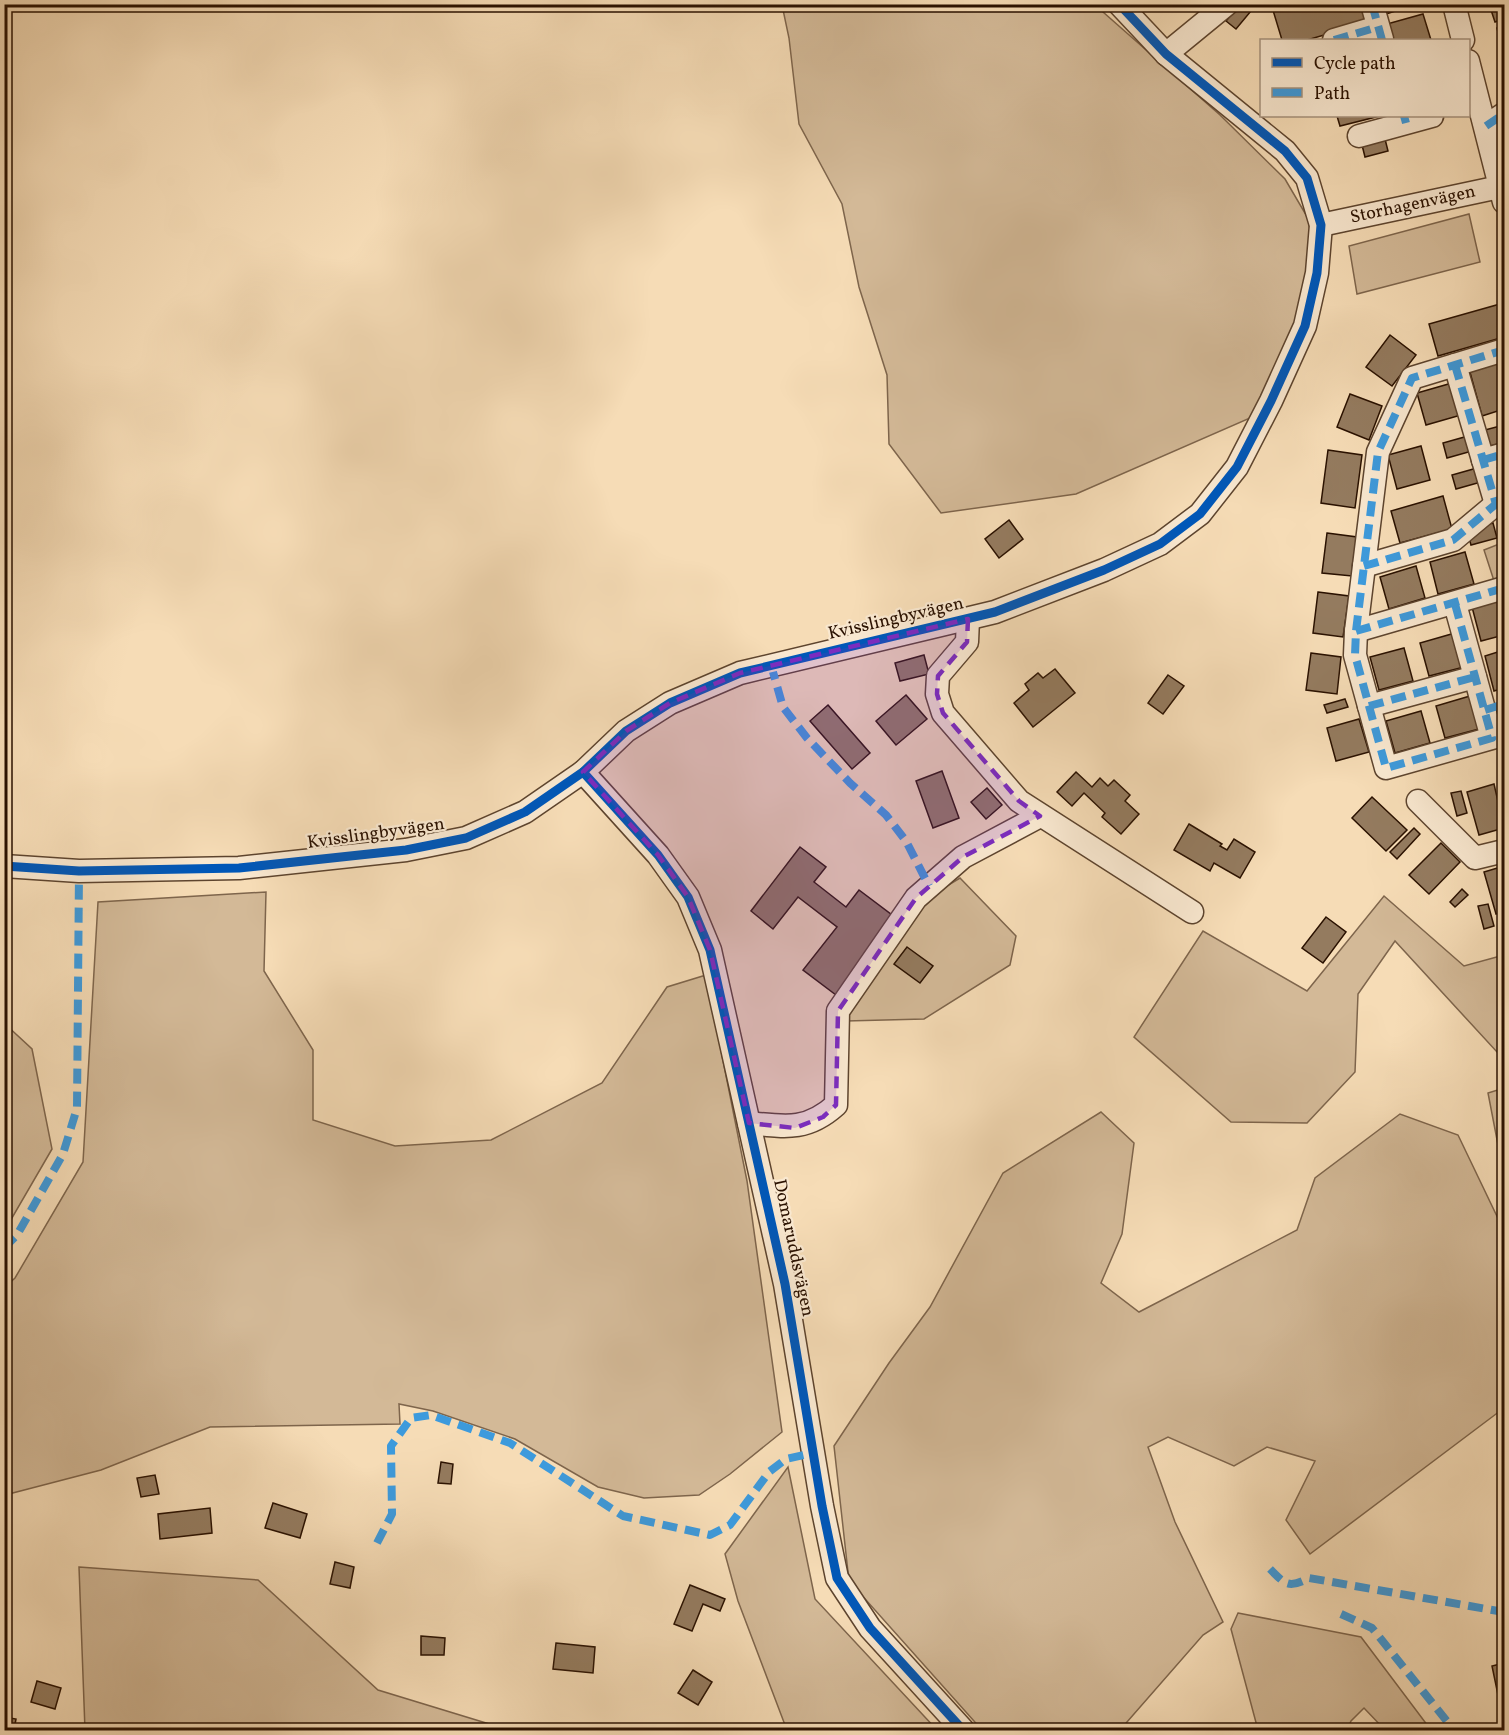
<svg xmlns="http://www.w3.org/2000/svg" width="1509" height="1735" font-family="Vollkorn,serif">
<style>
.green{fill:#d3b997;stroke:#7e654c;stroke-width:1.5}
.building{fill:#947b5f;stroke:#2a1100;stroke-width:1.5}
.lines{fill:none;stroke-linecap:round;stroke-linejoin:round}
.minor-casing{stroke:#5d442e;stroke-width:25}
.minor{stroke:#f9e8d0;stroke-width:22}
.quiet{stroke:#3d9adc;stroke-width:8;stroke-dasharray:15 8;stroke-linecap:butt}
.cycleway-casing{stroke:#f9e8d0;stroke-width:13}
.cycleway{stroke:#0057b8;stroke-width:9}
.marked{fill:#7b2cbf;fill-opacity:0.2;stroke:#7b2cbf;stroke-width:4.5;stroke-dasharray:12 8;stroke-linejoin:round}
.labels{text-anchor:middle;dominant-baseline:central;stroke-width:4.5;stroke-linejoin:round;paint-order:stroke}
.street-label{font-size:18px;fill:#2a1100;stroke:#f9e8d0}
</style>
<rect width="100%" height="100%" fill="#f6dcb6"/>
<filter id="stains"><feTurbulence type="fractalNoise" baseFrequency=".00333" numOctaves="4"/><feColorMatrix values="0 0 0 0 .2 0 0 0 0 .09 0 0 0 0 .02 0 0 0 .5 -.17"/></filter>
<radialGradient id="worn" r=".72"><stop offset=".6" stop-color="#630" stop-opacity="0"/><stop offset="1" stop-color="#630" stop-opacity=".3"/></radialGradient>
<!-- green -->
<g class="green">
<path d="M782 5H1095L1220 115 1285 179 1319 237 1308 304 1257 415 1076 494 941 513 889 444 887 375 859 287 842 204 799 124 789 38Z"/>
<path d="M1469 214 1480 262 1357 294 1349 246Z"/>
<path d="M1504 542V584L1496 587 1484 550Z"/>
<path d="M960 878 1016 936 1010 965 924 1019 846 1021 848 1005 922 901Z"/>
<path d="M266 892 264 971 313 1050V1120L395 1146 491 1140 602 1083 667 987 706 975 747 1181 782 1432 730 1474 699 1495 644 1498 598 1487 515 1439 433 1411 399 1404 400 1424 210 1427 101 1470 5 1495V1287L15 1278 83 1162 98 902Z"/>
<path d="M1384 896 1464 966 1504 955V1050L1497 1052 1395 941 1358 994 1355 1072 1307 1123 1231 1122 1134 1037 1203 931 1307 991Z"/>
<path d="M4 1023 32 1049 52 1149 5 1230Z"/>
<path d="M1504 1088V1171H1503L1488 1093Z"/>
<path d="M1101 1112 1134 1143 1122 1234 1101 1283 1139 1312 1297 1230 1315 1178 1400 1114 1458 1135 1504 1231V1408L1310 1554 1286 1520 1315 1461 1267 1447 1234 1466 1168 1437 1148 1447 1175 1522 1223 1622 1203 1635 1120 1730H982L849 1581 834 1446 889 1363 930 1307 1003 1173Z"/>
<path d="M788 1467 815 1599 937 1730H779L785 1725 738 1601 725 1554Z"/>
<path d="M79 1567 258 1580 378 1690 509 1730H85Z"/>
<path d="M1238 1613 1361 1637 1431 1730H1385L1364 1708 1351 1721 1347 1730H1258L1231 1629Z"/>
</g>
<!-- building -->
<g class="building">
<path d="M1240 4 1251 11 1236 29 1226 21Z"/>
<path d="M1280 4H1363L1369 22 1307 40H1282L1272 7Z"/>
<path d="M1383 4H1417L1386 14Z"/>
<path d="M1489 4H1504V19L1495 22Z"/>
<path d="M1423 14 1431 40H1391L1387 24Z"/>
<path d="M1504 26V57L1497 28Z"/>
<path d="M1337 116H1380L1340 126Z"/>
<path d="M1384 135 1388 151 1365 157 1361 141Z"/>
<path d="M1500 304 1504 319V337L1438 356 1429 324Z"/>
<path d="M1390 335 1416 355 1392 386 1366 367Z"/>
<path d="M1500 356 1504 370V409L1482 416 1468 365Z"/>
<path d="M1452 383 1461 415 1426 425 1417 393Z"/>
<path d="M1350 394 1382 406 1369 440 1337 427Z"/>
<path d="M1504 425V442L1485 448 1481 431Z"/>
<path d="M1468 436 1472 451 1447 458 1443 443Z"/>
<path d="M1421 446 1430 480 1397 489 1388 455Z"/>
<path d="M1328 450 1362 455 1355 508 1321 503Z"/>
<path d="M1477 468 1481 482 1456 489 1452 475Z"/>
<path d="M1443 496 1452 529 1400 543 1391 511Z"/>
<path d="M1009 520 1023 539 999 558 985 539Z"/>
<path d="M1493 523 1497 538 1471 545 1467 530Z"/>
<path d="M1327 533 1357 537 1352 576 1322 573Z"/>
<path d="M1465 552 1474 584 1438 594 1430 562Z"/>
<path d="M1416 566 1425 598 1389 609 1380 577Z"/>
<path d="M1318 592 1349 596 1343 637 1313 633Z"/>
<path d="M1503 598 1504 635 1481 641 1472 607Z"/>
<path d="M1455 633 1464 667 1429 676 1420 643Z"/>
<path d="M1404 648 1413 681 1379 690 1370 657Z"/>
<path d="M1504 650V688L1494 691 1485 656Z"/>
<path d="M1311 653 1341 657 1337 694 1306 690Z"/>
<path d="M924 655 929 674 900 681 895 663Z"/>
<path d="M1055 669 1075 693 1033 727 1014 703 1029 690 1025 684 1038 673 1043 678Z"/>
<path d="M1168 675 1184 686 1163 714 1148 703Z"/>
<path d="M906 695 927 719 896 745 876 721Z"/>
<path d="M1470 696 1479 729 1445 738 1436 706Z"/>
<path d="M1345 699 1348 707 1327 713 1324 705Z"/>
<path d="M828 705 870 753 852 769 810 721Z"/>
<path d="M1421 711 1430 743 1395 753 1386 721Z"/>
<path d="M1359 719 1369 752 1336 761 1327 728Z"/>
<path d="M942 771 959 818 933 828 916 781Z"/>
<path d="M1076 772 1092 787 1100 778 1108 786 1114 780 1130 795 1125 801 1139 814 1121 834 1102 817 1105 813 1084 793 1072 806 1057 792Z"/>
<path d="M1494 784 1504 828 1479 835 1467 792Z"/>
<path d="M987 788 1002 805 986 819 971 802Z"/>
<path d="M1461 791 1467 813 1457 816 1451 793Z"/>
<path d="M1372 797 1407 830 1386 851 1352 818Z"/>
<path d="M1189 824 1222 844 1220 846 1227 850 1234 839 1255 852 1240 878 1214 863 1210 871 1174 850Z"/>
<path d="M1414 828 1420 834 1397 859 1390 852Z"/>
<path d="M1441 843 1460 862 1429 894 1409 875Z"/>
<path d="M800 847 826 867 814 882 846 907 859 890 896 918 836 995 803 970 837 927 798 897 773 929 751 911Z"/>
<path d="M1504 866V911L1496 914 1484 872Z"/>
<path d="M1462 889 1468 895 1455 907 1450 902Z"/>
<path d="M1488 904 1494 926 1484 929 1478 906Z"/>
<path d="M1326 917 1346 932 1323 963 1302 948Z"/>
<path d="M907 947 933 966 920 983 894 964Z"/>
<path d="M441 1462 453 1464 451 1484 438 1483Z"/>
<path d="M155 1475 159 1494 141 1497 137 1478Z"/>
<path d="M273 1503 307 1514 300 1538 265 1528Z"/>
<path d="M210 1508 212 1533 160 1539 158 1514Z"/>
<path d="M335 1562 354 1567 350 1588 330 1584Z"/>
<path d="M690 1585 725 1599 720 1611 703 1604 692 1631 674 1624Z"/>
<path d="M421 1636 445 1638 444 1655H421Z"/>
<path d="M556 1643 595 1647 593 1673 553 1669Z"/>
<path d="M1504 1663V1724L1492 1666Z"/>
<path d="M693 1670 712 1682 698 1705 678 1693Z"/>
<path d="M37 1681 61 1688 55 1709 31 1702Z"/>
<path d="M4 1717 16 1719 14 1730H4Z"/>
</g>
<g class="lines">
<defs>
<g id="minor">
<path d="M1372 4 1382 39"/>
<path d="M1454 4 1463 40"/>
<path d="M1334 40 1378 27"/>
<path d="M1166 54 1227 4"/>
<path d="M1468 61 1504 202"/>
<path d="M1486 126 1504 114"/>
<path d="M1359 136 1432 116"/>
<path d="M1321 225 1490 189 1504 183"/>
<path d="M1455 365 1496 504"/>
<path d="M1483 460 1504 454"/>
<path d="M1364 566 1453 540 1496 504 1504 502"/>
<path d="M1455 604 1492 738 1386 768 1355 655 1356 631 1378 452 1412 378 1504 350"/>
<path d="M968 619 967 642 938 676 937 694 943 713 1019 801 1192 912"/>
<path d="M1356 631 1504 588"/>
<path d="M1369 706 1475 677"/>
<path d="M583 772 658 855 688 897 710 950 785 1284 822 1506 837 1578 870 1628 963 1730"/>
<path d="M1418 801 1475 858 1504 851"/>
<path d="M4 866 79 871 239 868 406 850 466 838 525 812 583 772 626 731 670 703 740 673 995 612 1104 570 1160 544 1200 514 1237 467 1271 401 1305 326 1317 273 1321 225 1307 178 1285 151 1166 54 1119 4"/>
<path d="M749 1123C786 1127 807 1131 836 1105L838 1011 916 898 963 857 1040 816"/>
</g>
</defs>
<!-- minor casing -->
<use href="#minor" class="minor-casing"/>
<!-- minor -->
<use href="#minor" class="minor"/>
<!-- quiet -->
<g class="quiet">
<path d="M1372 4 1382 40"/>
<path d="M1334 40 1378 27"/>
<path d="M1404 116 1406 123"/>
<path d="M1486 126 1504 114"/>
<path d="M1455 365 1496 504"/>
<path d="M1483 460 1504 454"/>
<path d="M1364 566 1453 540 1496 504 1504 502"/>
<path d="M1455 604 1492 738 1386 768 1355 655 1356 631 1378 452 1412 378 1504 350"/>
<path d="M1356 631 1504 588"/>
<path d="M771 665 783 707 807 738 850 783 886 815 906 841 929 886"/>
<path d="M1369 706 1475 677"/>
<path d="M1485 710 1504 704"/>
<path d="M4 1248 17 1235 63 1154 77 1108 79 871"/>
<path d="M377 1543 392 1514 391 1446 411 1418 431 1415 510 1443 623 1516 710 1535 730 1525 769 1472 786 1459 813 1453"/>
<path d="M1270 1569C1285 1584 1288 1589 1309 1578L1504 1612"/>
<path d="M1341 1614 1372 1628 1454 1730"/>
</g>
<defs>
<g id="cycleway">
<path d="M583 772 658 855 688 897 710 950 785 1284 822 1506 837 1578 870 1628 963 1730"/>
<path d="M4 866 79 871 239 868 406 850 466 838 525 812 583 772 626 731 670 703 740 673 995 612 1104 570 1160 544 1200 514 1237 467 1271 401 1305 326 1317 273 1321 225 1307 178 1285 151 1166 54 1119 4"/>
</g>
</defs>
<!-- cycleway casing -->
<use href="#cycleway" class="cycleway-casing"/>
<!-- cycleway -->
<use href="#cycleway" class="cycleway"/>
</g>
<!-- marked area -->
<path class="marked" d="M968 619 967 642 938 676 937 694 943 713 1019 801 1040 816 963 857 916 898 838 1011 836 1105 823 1117 795 1128 749 1123 710 950 688 897 658 855 583 772 626 731 670 703 740 673Z"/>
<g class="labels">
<!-- street labels -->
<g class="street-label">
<text transform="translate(1413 205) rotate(-12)">Storhagenvägen</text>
<text transform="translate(896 619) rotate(-13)">Kvisslingbyvägen</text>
<text transform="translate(376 834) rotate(-8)">Kvisslingbyvägen</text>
<text transform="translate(793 1248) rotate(78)">Domaruddsvägen</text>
</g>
</g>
<!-- margin -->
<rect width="1509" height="1735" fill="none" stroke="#f6dcb6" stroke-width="24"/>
<rect x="6" y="6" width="1497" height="1723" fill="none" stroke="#2a1100" stroke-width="3"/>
<rect x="12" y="12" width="1485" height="1711" fill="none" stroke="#2a1100" stroke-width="1.5"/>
<!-- legend -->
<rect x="1260" y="39" width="210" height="78" fill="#f9e8d0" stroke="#a6927d" stroke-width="1.5"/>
<rect x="1272" y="58" width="30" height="9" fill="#0057b8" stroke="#a6927d" stroke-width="1.5"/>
<text x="1314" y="69" font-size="18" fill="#2a1100">Cycle path</text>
<rect x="1272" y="88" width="30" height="9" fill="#3d9adc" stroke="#a6927d" stroke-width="1.5"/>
<text x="1314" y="99" font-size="18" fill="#2a1100">Path</text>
<rect width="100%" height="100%" filter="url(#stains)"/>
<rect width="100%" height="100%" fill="url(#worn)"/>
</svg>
